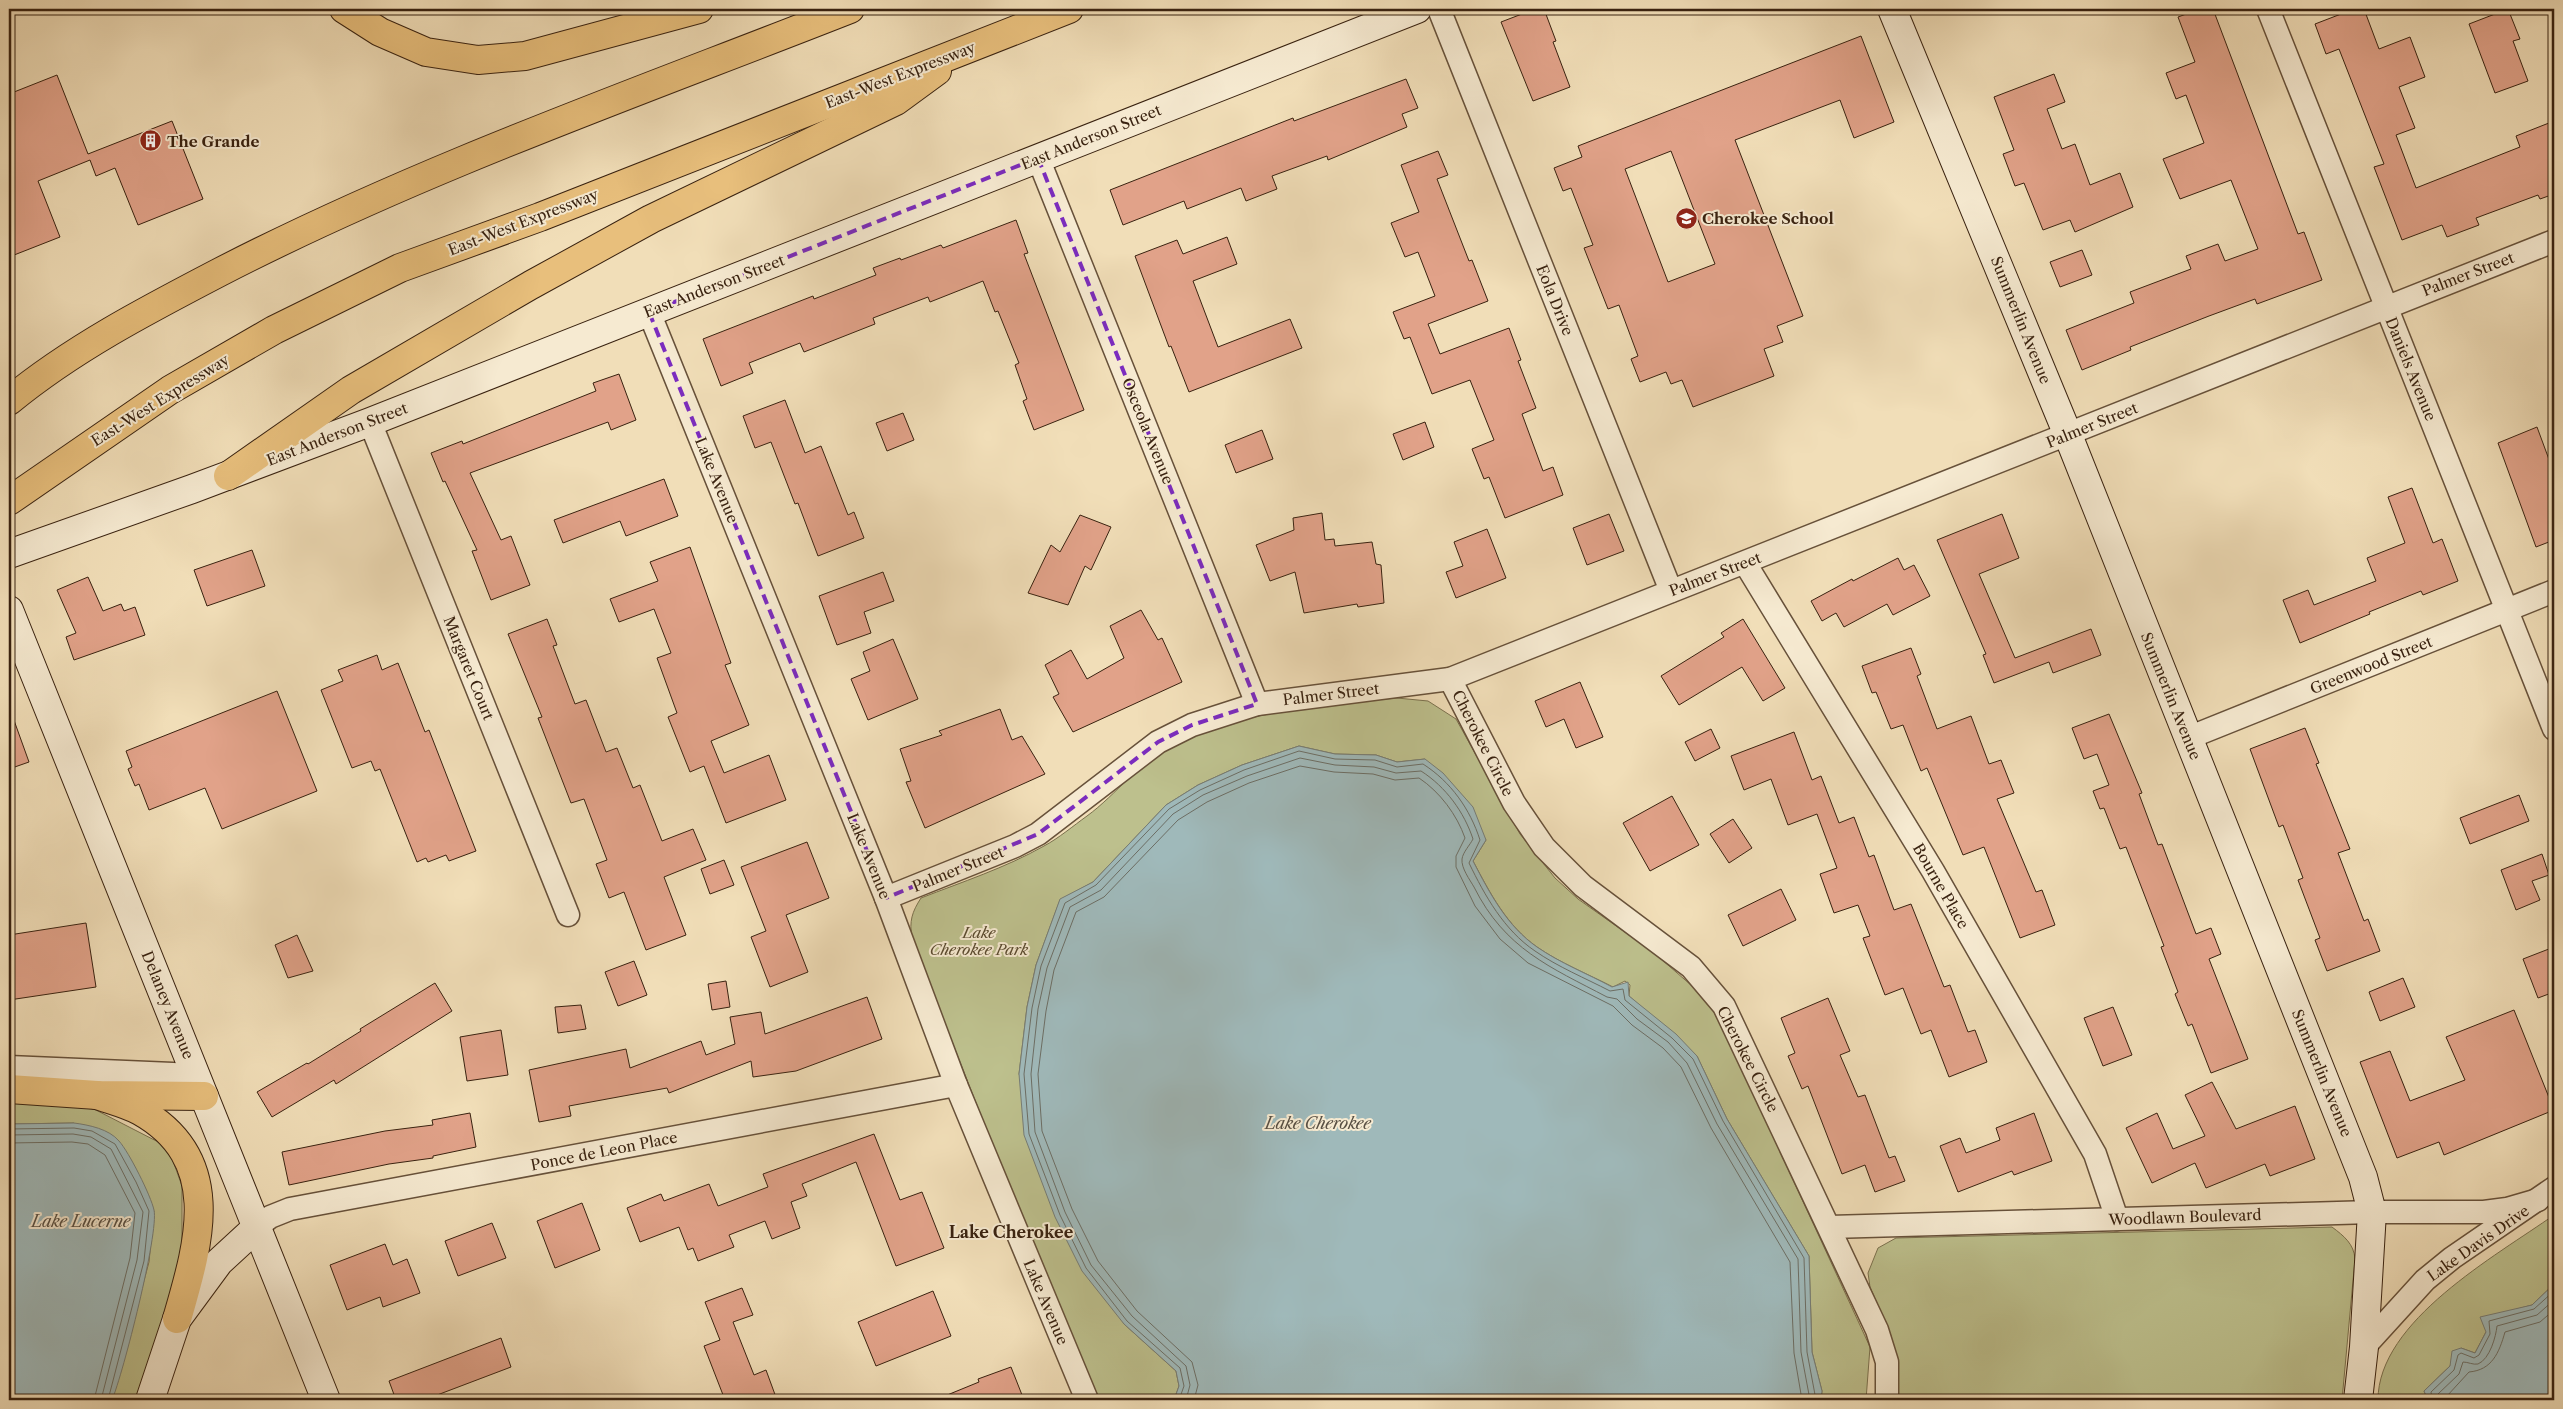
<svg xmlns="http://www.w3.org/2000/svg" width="2563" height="1409" font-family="'Libre Caslon Text',serif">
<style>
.green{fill:#bdc08d;stroke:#7b714e}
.water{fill:#9fb9ba;stroke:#767d76}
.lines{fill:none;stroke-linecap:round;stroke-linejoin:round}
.shore{stroke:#6c6e65;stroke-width:1}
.building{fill:#e1a289;stroke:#392210;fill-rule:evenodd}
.street-casing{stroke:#67513a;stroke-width:25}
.secondary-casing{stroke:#392210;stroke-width:30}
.highway-casing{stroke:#392210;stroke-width:30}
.street{stroke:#f6ead1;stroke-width:22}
.secondary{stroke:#f6ead1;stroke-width:28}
.highway{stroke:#e8bf7c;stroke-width:28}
.marked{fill:none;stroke:#7b2cbf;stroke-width:4;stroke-dasharray:10 6;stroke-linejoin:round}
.labels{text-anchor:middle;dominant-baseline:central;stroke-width:4;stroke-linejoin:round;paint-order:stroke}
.street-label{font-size:15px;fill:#392210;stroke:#f6ead1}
.poi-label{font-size:15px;font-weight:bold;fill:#392210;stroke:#f6ead1;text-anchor:start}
.park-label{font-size:15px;font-style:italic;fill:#5a4a2f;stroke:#f6ead1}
.water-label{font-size:16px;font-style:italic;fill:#584f43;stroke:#f6ead1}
.neighbourhood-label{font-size:16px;font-weight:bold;fill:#392210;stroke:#f6ead1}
</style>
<rect width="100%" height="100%" fill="#f1deb8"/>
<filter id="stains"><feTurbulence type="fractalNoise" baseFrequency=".004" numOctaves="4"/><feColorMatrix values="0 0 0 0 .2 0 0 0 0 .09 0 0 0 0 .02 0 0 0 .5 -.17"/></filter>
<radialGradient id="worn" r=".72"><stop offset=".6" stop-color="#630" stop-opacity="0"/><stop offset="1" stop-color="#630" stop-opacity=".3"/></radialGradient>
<!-- green -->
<g class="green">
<path d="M1397 698 1428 701 1456 719 1520 834 1555 878 1578 899 1653 952 1707 999 1731 1045 1870 1347 1866 1400H1821L1822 1391 1812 1352 1809 1256 1727 1119 1697 1056 1629 996 1630 985 1625 981 1613 987C1588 974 1560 963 1537 947 1507 926 1490 893 1473 861L1486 840 1425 759 1397 762 1376 755 1335 754 1299 746 1242 765 1198 785 1166 805 1093 882 1060 900 1036 965 1027 1007 1019 1074 1124 1324 1176 1371 1179 1386 1174 1400H1096C1033 1246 971 1093 912 938 909 921 912 912 921 898 962 882 1005 868 1044 846 1059 838 1073 826 1087 816 1116 795 1142 759 1174 743 1235 713 1329 704 1397 698Z"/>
<path d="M9 1101 94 1109 168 1147 182 1186V1264L135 1400H112L149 1262 154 1211 74 1123 9 1124Z"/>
<path d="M2554 1215V1284L2532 1305 2510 1311 2486 1332 2475 1353 2461 1348 2450 1366 2424 1391 2428 1400H2378C2378 1321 2496 1256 2554 1215Z"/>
<path d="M2332 1227C2344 1236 2354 1244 2355 1259L2342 1400H1896L1898 1388 1891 1336 1870 1287 1868 1273 1878 1248 1896 1238Z"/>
</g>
<!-- water -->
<g class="water">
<path d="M1299 746 1335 754 1376 755 1397 762 1425 759 1443 773 1473 807 1486 840 1473 861C1490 894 1507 926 1537 947 1560 963 1588 974 1612 987L1628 982 1629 996 1676 1034 1697 1056 1727 1119 1809 1256 1812 1352 1822 1391 1821 1400H1174L1179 1386 1176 1371 1124 1324 1082 1271 1055 1217 1024 1135 1019 1074 1027 1007 1036 965 1060 899 1093 882 1166 805 1198 785 1242 765Z"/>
<path d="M74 1123C89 1125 109 1129 119 1141 129 1152 151 1196 154 1210 159 1233 123 1374 112 1400H9V1124Z"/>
<path d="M2554 1284V1400H2428L2424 1391 2450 1366 2452 1351 2461 1348 2475 1353 2486 1332 2480 1317 2532 1305Z"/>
</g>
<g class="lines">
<!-- shore -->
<g class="shore">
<path d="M9 1129 74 1128 92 1131 115 1144 136 1182 149 1211 144 1261 108 1400"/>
<path d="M9 1135 73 1134 91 1137 111 1149 143 1212 137 1260 101 1400"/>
<path d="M9 1143 72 1142 88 1144 105 1155 135 1213 130 1258 94 1400"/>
<path d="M1179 1400 1184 1386 1180 1368 1127 1321 1086 1268 1060 1215 1029 1134 1024 1074 1032 1008 1041 966 1065 903 1096 885 1169 809 1200 790 1244 770 1299 751 1335 759 1375 760 1397 767 1423 764C1451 782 1470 809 1480 840L1469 863C1485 896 1504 930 1535 951 1558 967 1585 978 1610 991L1623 989 1625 1000 1672 1038 1693 1059 1723 1121 1804 1258 1807 1352 1816 1400"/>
<path d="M1186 1400 1190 1385 1186 1366 1132 1316 1091 1265 1065 1212 1035 1132 1031 1074 1038 1009 1047 968 1070 907 1101 890 1173 814 1203 795 1247 776 1300 758 1335 765 1374 767 1396 773 1421 771C1446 787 1464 812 1473 839 1470 845 1463 852 1462 859 1461 868 1470 880 1474 887 1505 949 1550 967 1607 997L1617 999 1637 1019 1668 1042 1687 1063 1717 1124 1798 1259 1801 1352 1810 1400"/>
<path d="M1194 1400 1198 1385 1192 1362 1137 1311 1098 1261 1072 1209 1042 1131 1038 1074 1046 1011 1054 970 1076 912 1104 897 1178 820 1207 802 1249 783 1300 766 1334 772 1373 774 1395 780 1419 778C1440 792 1457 815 1465 838L1456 856V867L1475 906 1500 939 1528 963 1613 1006 1632 1025 1663 1048 1681 1067 1711 1128 1790 1262 1794 1353 1802 1400"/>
<path d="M2432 1400 2431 1392 2454 1370 2458 1355 2461 1353 2474 1358 2479 1355 2490 1334 2489 1321 2534 1309 2554 1291"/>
<path d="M2438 1400V1394L2459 1374 2463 1362C2468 1362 2473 1365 2478 1364 2490 1359 2496 1336 2497 1326L2537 1315 2554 1300"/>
<path d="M2446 1400 2447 1396 2469 1372C2492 1370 2499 1353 2505 1332L2540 1322 2554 1310"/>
</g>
</g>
<!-- building -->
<g class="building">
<path d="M1535 9H1544L1556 41 1553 42 1570 87 1533 101 1501 22Z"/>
<path d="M2200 9H2213L2298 234 2304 232 2322 280 2257 304 2255 299 2209 316 2130 347 2131 350 2082 370 2066 330 2134 303 2130 292 2191 269 2186 256 2218 244 2225 261 2258 249 2231 180 2180 199 2163 159 2204 143 2186 95 2176 99 2166 73 2195 62 2178 17Z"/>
<path d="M2354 9H2364L2379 49 2410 37 2425 77 2399 87 2415 128 2396 135 2416 188 2520 147 2516 136 2554 121V194L2540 199 2538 195 2476 218 2479 225 2447 237 2442 225 2402 240 2374 167 2384 164 2339 49 2326 54 2315 24Z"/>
<path d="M2508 9 2520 39 2513 41 2528 81 2495 93 2469 24Z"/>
<path d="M1861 36 1894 122 1854 138 1840 100 1735 140 1803 316 1777 326 1783 342 1764 349 1774 376 1693 407 1682 380 1671 384 1666 372 1640 382 1631 359 1638 356 1619 305 1608 309 1584 248 1593 245 1571 188 1563 191 1554 168 1582 157 1578 146ZM1671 151 1715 264 1668 282 1625 169Z"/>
<path d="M2054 74 2065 102 2047 109 2062 149 2075 144 2090 185 2120 173 2133 207 2075 232 2070 220 2043 230 2024 183 2015 186 2003 154 2014 150 1994 97Z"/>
<path d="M57 75 88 154 172 121 203 199 138 225 115 168 96 176 90 160 38 181 60 237 9 257V94Z"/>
<path d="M1406 79 1418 108 1402 114 1407 127 1328 160 1327 156 1272 176 1277 189 1246 201 1241 188 1187 209 1184 201 1123 225 1110 190 1293 118 1294 121Z"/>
<path d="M1438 151 1448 175 1437 179 1469 261 1472 260 1488 301 1428 324 1440 354 1509 328 1521 360 1518 361 1536 408 1522 414 1543 471 1553 467 1563 495 1505 518 1489 477 1484 479 1472 449 1494 440 1470 380 1432 394 1410 337 1404 339 1393 312 1435 296 1418 252 1405 257 1391 223 1419 212 1401 165Z"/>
<path d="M1016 220 1028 253 1024 254 1084 410 1034 430 1023 401 1027 399 1015 365 1019 363 998 311 995 312 983 281 930 302 928 297 873 318 875 324 804 352 800 343 749 363 753 373 721 386 703 339 813 296 814 299 876 275 873 268 900 258 901 260 941 245 943 248Z"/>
<path d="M1227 237 1237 264 1193 281 1218 347 1290 319 1302 348 1189 392 1171 346 1169 347 1135 256 1177 240 1183 254Z"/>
<path d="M2082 250 2092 275 2060 287 2050 262Z"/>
<path d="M619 374 636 420 611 430 608 422 470 473 501 540 511 536 530 585 491 600 472 551 477 550 445 481 443 482 431 453 462 441 463 444 596 391 593 383Z"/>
<path d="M785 400 805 453 821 446 848 515 854 512 864 538 818 556 798 503 795 504 771 442 755 448 743 416Z"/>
<path d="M903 413 914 440 887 451 876 423Z"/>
<path d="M1425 422 1434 447 1403 460 1393 434Z"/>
<path d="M2537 427 2554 473V540L2536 547 2498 443Z"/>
<path d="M1262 430 1273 459 1236 473 1225 445Z"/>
<path d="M664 479 678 516 626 536 620 521 563 543 554 520Z"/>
<path d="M2412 488 2433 543 2442 539 2458 581 2423 595 2421 591 2369 612 2370 614 2300 643 2283 600 2308 590 2314 605 2376 581 2367 558 2405 543 2388 497Z"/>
<path d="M1322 513 1325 540 1334 539 1335 546 1372 542 1376 564 1381 565 1384 603 1358 607 1357 604 1304 613 1295 572 1270 581 1256 545 1294 530 1293 518Z"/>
<path d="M1609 514 1624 551 1587 565 1573 528Z"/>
<path d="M2002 514 2019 558 1979 574 2015 658 2091 629 2101 655 2053 673 2049 662 1994 683 1983 655 1986 654 1937 540Z"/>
<path d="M1080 515 1111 527 1091 570 1085 566 1068 605 1028 593 1051 545 1060 552Z"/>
<path d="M1487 529 1506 578 1456 598 1446 572 1463 566 1454 542Z"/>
<path d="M690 547 731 663 725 665 749 725 711 741 724 773 769 755 786 800 726 823 704 766 690 772 668 717 677 713 657 658 671 653 654 609 619 622 610 599 658 581 650 562Z"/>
<path d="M252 550 265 586 207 606 194 570Z"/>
<path d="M1898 558 1904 570 1914 565 1930 596 1893 615 1887 604 1844 627 1836 613 1822 621 1811 601 1852 579 1853 581Z"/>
<path d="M883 572 894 601 864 612 871 633 837 645 819 596Z"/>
<path d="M88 577 103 611 121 604 124 611 135 607 145 635 74 660 66 637 76 633 57 590Z"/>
<path d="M1141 610 1158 640 1162 638 1182 682 1073 732 1053 697 1059 694 1045 665 1071 650 1087 679 1124 658 1110 626Z"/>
<path d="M547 619 557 645 553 646 575 704 586 700 606 752 617 748 633 788 640 785 662 841 693 829 706 860 664 877 686 935 646 950 624 892 609 898 596 864 607 860 584 799 571 803 538 718 542 717 508 634Z"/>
<path d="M1743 619 1785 688 1763 701 1742 667 1679 705 1661 676 1724 637 1721 633Z"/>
<path d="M893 639 918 699 868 720 851 679 870 671 863 652Z"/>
<path d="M1911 648 1921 674 1917 676 1937 729 1971 716 1989 764 2001 760 2014 793 1997 799 2036 892 2042 890 2055 925 2020 938 1984 847 1963 855 1927 768 1921 771 1903 725 1891 729 1876 692 1872 693 1862 666Z"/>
<path d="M377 655 382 670 398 663 425 732 429 730 476 851 449 861 446 855 428 862 426 858 417 862 380 769 375 771 371 761 352 768 321 690 343 681 338 670Z"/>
<path d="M1580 682 1603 737 1576 748 1564 719 1546 727 1535 701Z"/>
<path d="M277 691 317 791 222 829 205 788 149 810 139 784 135 786 128 769 132 767 126 751Z"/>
<path d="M1000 709 1012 740 1022 736 1045 774 925 828 906 782 911 781 900 749 942 735 939 731Z"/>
<path d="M11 712 29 762 9 769V713Z"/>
<path d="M2109 714 2142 793 2139 794 2158 845 2162 844 2196 934 2211 928 2221 954 2209 959 2248 1059 2211 1073 2192 1024 2188 1026 2175 994 2178 992 2161 947 2164 946 2126 847 2120 849 2104 808 2100 809 2093 791 2109 785 2097 754 2084 759 2072 728Z"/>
<path d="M2305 728 2319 763 2316 764 2350 849 2338 853 2364 921 2368 919 2380 951 2327 971 2315 940 2320 938 2298 880 2303 878 2283 825 2279 827 2250 749Z"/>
<path d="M1711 729 1720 748 1695 761 1685 742Z"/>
<path d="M1794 732 1812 780 1821 776 1839 823 1854 817 1869 857 1874 855 1894 910 1911 904 1944 987 1950 985 1968 1032 1975 1030 1987 1062 1949 1077 1931 1030 1921 1034 1903 988 1885 995 1863 938 1870 936 1858 905 1834 913 1820 874 1837 868 1817 814 1788 825 1771 779 1744 790 1731 756Z"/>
<path d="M2519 795 2529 821 2470 844 2460 818Z"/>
<path d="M1672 796 1699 845 1650 871 1623 823Z"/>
<path d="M1733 819 1752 848 1729 863 1710 834Z"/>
<path d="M807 842 829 898 786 915 808 972 770 987 751 937 766 931 741 867Z"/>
<path d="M2542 854 2549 875 2532 881 2540 900 2516 910 2501 870Z"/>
<path d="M724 860 734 885 710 894 701 869Z"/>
<path d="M1781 889 1796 920 1743 946 1728 915Z"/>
<path d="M86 923 96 987 9 1000V935Z"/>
<path d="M297 935 313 971 288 978 275 945Z"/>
<path d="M2554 947V992L2538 998 2523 959Z"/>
<path d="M634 961 647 995 618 1006 605 972Z"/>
<path d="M2403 978 2415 1007 2380 1021 2369 992Z"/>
<path d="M726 981 730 1007 712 1010 708 984Z"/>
<path d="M435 983 452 1011 336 1084 334 1080 272 1117 257 1092 307 1063 308 1064 361 1031 360 1029Z"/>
<path d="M867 997 882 1039 796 1071 753 1077 751 1061 669 1093 667 1088 569 1106 571 1116 539 1122 529 1070 626 1049 630 1068 701 1041 706 1055 735 1044 730 1017 761 1012 765 1034Z"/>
<path d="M1828 998 1850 1051 1840 1055 1858 1097 1865 1095 1889 1158 1895 1156 1905 1181 1875 1192 1865 1165 1842 1174 1808 1086 1802 1089 1788 1056 1795 1053 1781 1018Z"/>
<path d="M581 1005 586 1029 558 1033 555 1007Z"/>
<path d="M2113 1007 2132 1055 2103 1066 2084 1018Z"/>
<path d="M2514 1010 2554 1110 2444 1155 2439 1142 2397 1158 2360 1062 2390 1051 2410 1101 2465 1080 2446 1037Z"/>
<path d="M501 1030 508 1075 467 1081 460 1037Z"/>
<path d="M2212 1082 2236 1129 2295 1106 2315 1159 2270 1176 2265 1164 2206 1188 2195 1163 2152 1183 2126 1128 2157 1113 2173 1149 2205 1136 2185 1095Z"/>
<path d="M470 1113 476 1147 433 1156V1158L389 1164 289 1185 282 1152 385 1131 433 1125 432 1120Z"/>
<path d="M2034 1113 2052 1161 2014 1175 2012 1171 1958 1192 1940 1146 1960 1138 1966 1153 2000 1140 1996 1128Z"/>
<path d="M874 1134 900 1200 922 1192 944 1248 896 1266 856 1162 802 1184 807 1196 791 1202 800 1228 772 1239 765 1221 729 1235 734 1247 698 1261 693 1248 688 1250 679 1227 640 1242 627 1208 661 1194 664 1201 709 1184 718 1206 768 1187 763 1174Z"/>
<path d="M582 1203 600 1250 555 1268 537 1221Z"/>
<path d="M492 1223 506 1258 458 1276 445 1241Z"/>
<path d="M385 1244 393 1265 407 1259 420 1293 383 1307 380 1297 347 1310 330 1265Z"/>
<path d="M742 1288 753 1315 733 1322 754 1375 766 1370 777 1400H725L704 1346 720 1340 705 1302Z"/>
<path d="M933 1291 951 1336 876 1366 858 1322Z"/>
<path d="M501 1338 511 1367 424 1400H396L389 1381Z"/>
<path d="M1011 1367 1024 1400H935L979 1382 978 1379Z"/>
</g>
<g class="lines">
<defs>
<g id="street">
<path d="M1439 9 1671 591"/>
<path d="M2268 9 2554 729"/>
<path d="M1038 158 1257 704"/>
<path d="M649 312 886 898 956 1085 1087 1400"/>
<path d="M370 422 568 915"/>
<path d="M1745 563 1933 871 2095 1154 2117 1219"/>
<path d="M1450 679 1514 803 1544 847 1583 886 1691 967 1724 1006 1877 1330 1887 1362V1400"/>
<path d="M2188 738 2554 591"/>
<path d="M886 898 1015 846 1038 834 1158 742 1192 725 1257 704 1450 679 2554 241"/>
<path d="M9 1067 196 1075"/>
<path d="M257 1227 270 1217 290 1209 956 1085"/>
<path d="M1830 1227 2372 1212H2484L2507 1209 2538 1200"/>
<path d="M2364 1347 2425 1280 2452 1258 2554 1188"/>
</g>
<g id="secondary">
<path d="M1892 9 2068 435 2363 1177 2372 1212 2364 1347 2358 1400"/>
<path d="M9 554 192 489 370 422 1417 9"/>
<path d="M9 610 326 1400"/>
<path d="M150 1400 177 1319 219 1262 257 1227"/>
</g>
<g id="highway">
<path d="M344 9 380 32 426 52 478 60 525 56 699 9"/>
<path d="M9 401C72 349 147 310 220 272 422 168 639 92 850 9"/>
<path d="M228 476 351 390 531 285 651 219 896 101 937 71"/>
<path d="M9 501 170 390 274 330 400 268 540 217 1069 9"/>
<path d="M9 1089 97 1095 204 1096"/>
<path d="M97 1095C111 1100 127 1104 140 1111 225 1159 199 1243 177 1319"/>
</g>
</defs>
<!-- street casing -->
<use href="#street" class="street-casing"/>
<!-- secondary casing -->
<use href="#secondary" class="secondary-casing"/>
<!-- highway casing -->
<use href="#highway" class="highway-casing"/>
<!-- street -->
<use href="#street" class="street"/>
<!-- secondary -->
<use href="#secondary" class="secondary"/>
<!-- highway -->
<use href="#highway" class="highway"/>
</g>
<!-- marked area -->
<path class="marked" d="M1038 158 1257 704 1192 725 1158 742 1038 834 886 898 649 312Z"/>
<!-- icons -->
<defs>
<symbol id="building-disc" viewBox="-11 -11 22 22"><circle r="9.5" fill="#8f2418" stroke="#f6ead1"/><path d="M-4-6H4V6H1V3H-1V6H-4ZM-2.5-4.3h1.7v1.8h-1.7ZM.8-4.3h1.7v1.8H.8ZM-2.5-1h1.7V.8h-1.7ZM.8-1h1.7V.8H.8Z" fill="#fff"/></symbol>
<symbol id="school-disc" viewBox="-11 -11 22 22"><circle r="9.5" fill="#8f2418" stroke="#f6ead1"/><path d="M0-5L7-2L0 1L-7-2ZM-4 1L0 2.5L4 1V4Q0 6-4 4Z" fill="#fff"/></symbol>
</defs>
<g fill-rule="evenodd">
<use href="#building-disc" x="138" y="128" width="25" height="25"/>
<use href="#school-disc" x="1674" y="206" width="25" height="25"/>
</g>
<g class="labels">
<!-- street labels -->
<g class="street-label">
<text transform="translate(900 75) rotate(-21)">East-West Expressway</text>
<text transform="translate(1091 137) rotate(-22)">East Anderson Street</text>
<text transform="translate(523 222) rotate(-21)">East-West Expressway</text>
<text transform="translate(2468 274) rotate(-21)">Palmer Street</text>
<text transform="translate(714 286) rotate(-21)">East Anderson Street</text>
<text transform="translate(1555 300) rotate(68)">Eola Drive</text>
<text transform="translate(2021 320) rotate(68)">Summerlin Avenue</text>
<text transform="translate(2411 369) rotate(68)">Daniels Avenue</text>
<text transform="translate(160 400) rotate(-32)">East-West Expressway</text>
<text transform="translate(2092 425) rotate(-22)">Palmer Street</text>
<text transform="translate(1148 431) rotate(68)">Osceola Avenue</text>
<text transform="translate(337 434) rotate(-21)">East Anderson Street</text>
<text transform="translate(717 480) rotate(68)">Lake Avenue</text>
<text transform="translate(1715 574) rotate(-21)">Palmer Street</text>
<text transform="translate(2371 665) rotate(-22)">Greenwood Street</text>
<text transform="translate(469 668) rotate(68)">Margaret Court</text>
<text transform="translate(1331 694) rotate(-7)">Palmer Street</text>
<text transform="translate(2171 696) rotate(68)">Summerlin Avenue</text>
<text transform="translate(1483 743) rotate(63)">Cherokee Circle</text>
<text transform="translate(869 856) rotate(68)">Lake Avenue</text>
<text transform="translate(958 869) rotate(-22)">Palmer Street</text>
<text transform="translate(1941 886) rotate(60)">Bourne Place</text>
<text transform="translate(168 1005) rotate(68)">Delaney Avenue</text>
<text transform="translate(1748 1059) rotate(63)">Cherokee Circle</text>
<text transform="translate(2322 1073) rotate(68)">Summerlin Avenue</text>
<text transform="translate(604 1151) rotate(-11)">Ponce de Leon Place</text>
<text transform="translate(2185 1217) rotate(-2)">Woodlawn Boulevard</text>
<text transform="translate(2478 1243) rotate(-35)">Lake Davis Drive</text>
<text transform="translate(1046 1302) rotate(67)">Lake Avenue</text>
</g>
<!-- poi labels -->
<g class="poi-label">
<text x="167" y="141">The Grande</text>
<text x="1702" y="218">Cherokee School</text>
</g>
<!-- park labels -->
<g class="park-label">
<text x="979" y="932">Lake<tspan x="979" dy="17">Cherokee Park</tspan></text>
</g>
<!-- water labels -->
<g class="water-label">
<text x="1318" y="1123">Lake Cherokee</text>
<text x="81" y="1221">Lake Lucerne</text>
</g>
<!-- neighbourhood labels -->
<g class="neighbourhood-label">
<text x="1011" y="1232">Lake Cherokee</text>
</g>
</g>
<!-- margin -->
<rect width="2563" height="1409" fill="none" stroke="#f1deb8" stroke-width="30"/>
<rect x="10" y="10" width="2543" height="1389" fill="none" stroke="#392210" stroke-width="2.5"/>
<rect x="15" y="15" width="2533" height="1379" fill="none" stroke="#392210"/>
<rect width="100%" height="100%" filter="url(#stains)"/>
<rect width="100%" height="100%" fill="url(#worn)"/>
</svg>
